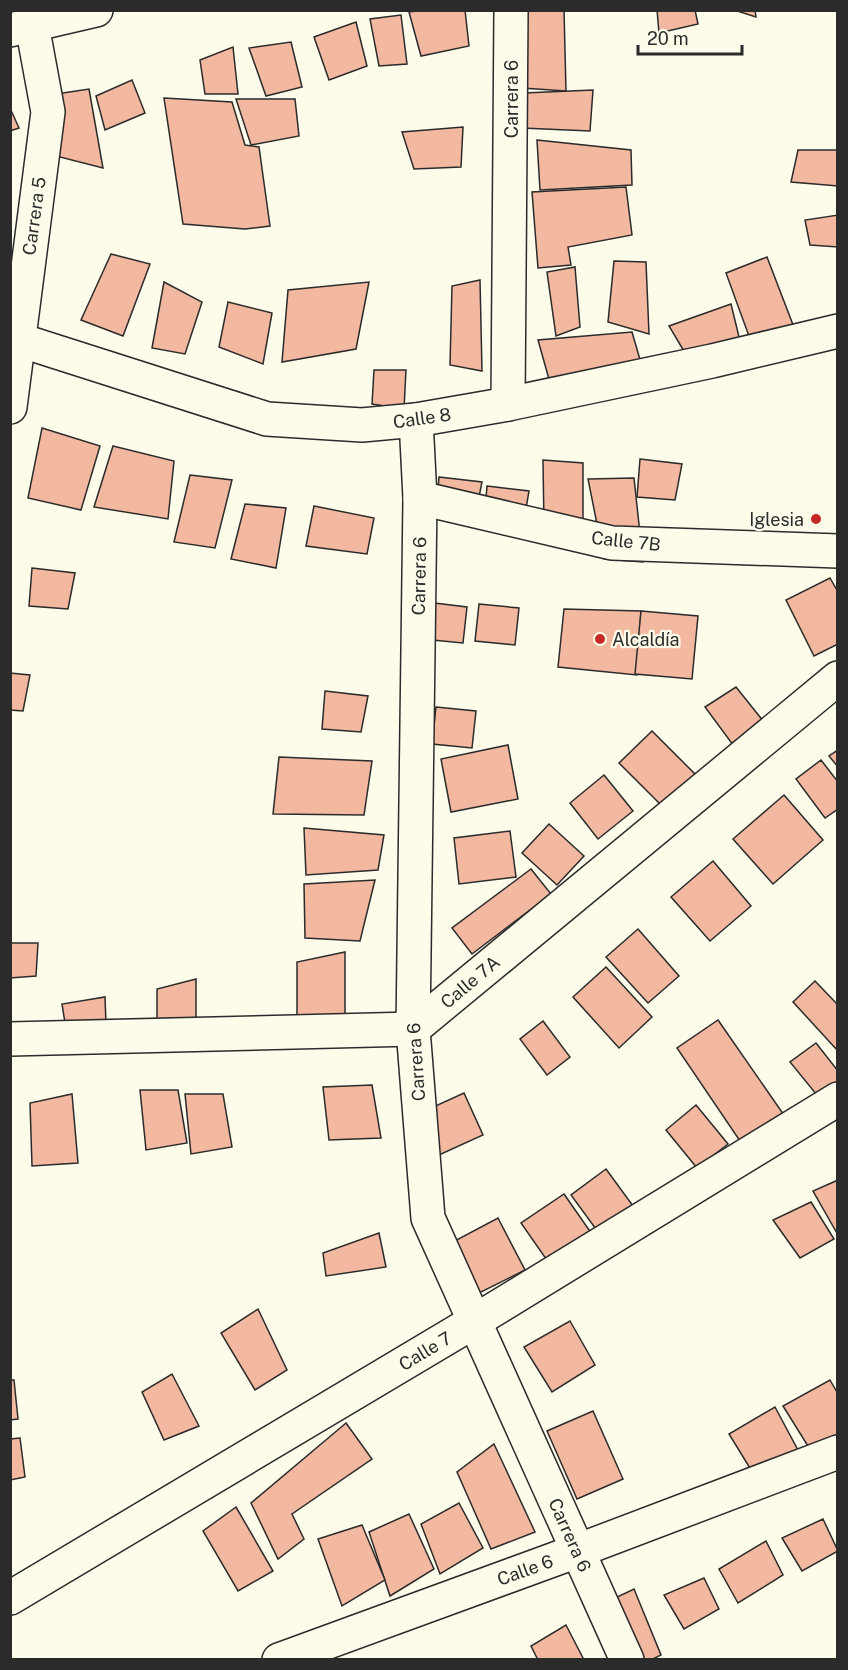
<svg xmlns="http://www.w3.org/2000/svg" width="848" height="1670" font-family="'Public Sans',sans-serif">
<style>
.building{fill:#f2b8a0;stroke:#2b2b2b;stroke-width:1.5}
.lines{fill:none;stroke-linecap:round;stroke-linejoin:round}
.minor-casing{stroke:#2b2b2b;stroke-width:36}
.minor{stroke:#fdfbea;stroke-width:33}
.poi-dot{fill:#c62828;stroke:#fdfbea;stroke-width:2}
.labels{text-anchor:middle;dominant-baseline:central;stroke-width:4.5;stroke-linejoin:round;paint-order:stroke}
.street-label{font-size:18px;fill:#2b2b2b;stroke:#fdfbea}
.poi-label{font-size:18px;fill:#2b2b2b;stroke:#fdfbea;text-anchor:end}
</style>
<rect width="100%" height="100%" fill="#fdfbea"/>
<!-- building -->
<g class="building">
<path d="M423 10H465L469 46 421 56 409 12Z"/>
<path d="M523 10H564L566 91 522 88Z"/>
<path d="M657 10H695L698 24 659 33Z"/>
<path d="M734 10H755L756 17Z"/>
<path d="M401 15 407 64 379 66 370 19Z"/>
<path d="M356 22 367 66 329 80 314 37Z"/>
<path d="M291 42 302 87 266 96 249 48Z"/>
<path d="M233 47 238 94H205L200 60Z"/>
<path d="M132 80 145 113 105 130 96 96Z"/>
<path d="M89 89 103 168 52 155 50 95Z"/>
<path d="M593 90 590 131 522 128 524 93Z"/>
<path d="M164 98 232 102 245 145 259 147 270 226 245 229 183 224Z"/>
<path d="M236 99H295L299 136 251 145Z"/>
<path d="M10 108 19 128 10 131Z"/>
<path d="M463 127 461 167 414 169 402 132Z"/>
<path d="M537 140 631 150 632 185 540 190Z"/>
<path d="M798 150H838V186L791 182Z"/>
<path d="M626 187 632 235 568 247 571 265 538 268 532 192Z"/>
<path d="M838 215V247L810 245 805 220Z"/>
<path d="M111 254 150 264 123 336 81 320Z"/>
<path d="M767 257 795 330 750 339 726 273Z"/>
<path d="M614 261 646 262 649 334 608 322Z"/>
<path d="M575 267 580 327 556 336 547 272Z"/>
<path d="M480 280 482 371 450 365 452 286Z"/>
<path d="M164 282 202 302 185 354 152 348Z"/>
<path d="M369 282 356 349 282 362 288 290Z"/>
<path d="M228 302 272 313 263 364 219 347Z"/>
<path d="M731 304 740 341 688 358 669 326Z"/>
<path d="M632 332 643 370 552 390 538 340Z"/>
<path d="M374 370H406L404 409 372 404Z"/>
<path d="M42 428 100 446 81 510 28 498Z"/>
<path d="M113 446 174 461 168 519 94 507Z"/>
<path d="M640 459 682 464 675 500 637 497Z"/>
<path d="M543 460 583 463V531L544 528Z"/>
<path d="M190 475 232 480 215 548 174 542Z"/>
<path d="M439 477 482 482 475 517 436 515Z"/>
<path d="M634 478 643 562 604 559 588 479Z"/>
<path d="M487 486 529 491 523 526 484 524Z"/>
<path d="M245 504 286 508 276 568 231 559Z"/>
<path d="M314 506 374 518 367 554 306 546Z"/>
<path d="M32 568 75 573 68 609 29 606Z"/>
<path d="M830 578 838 592V644L814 656 786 600Z"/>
<path d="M426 602 467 607 463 643 422 639Z"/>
<path d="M479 604 519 608 515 645 475 641Z"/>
<path d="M564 609 641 611 637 675 558 667Z"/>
<path d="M641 611 698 616 692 679 635 674Z"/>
<path d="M10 673 30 675 23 711 10 710Z"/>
<path d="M736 687 768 727 736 749 705 707Z"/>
<path d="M325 691 368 696 361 732 322 729Z"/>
<path d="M436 707 476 711 472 748 432 744Z"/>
<path d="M652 731 702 781 670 814 619 763Z"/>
<path d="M508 745 518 799 451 812 441 759Z"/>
<path d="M838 750V767L829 756Z"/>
<path d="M279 757 372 761 364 815 273 814Z"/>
<path d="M821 760 838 782V809L825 818 796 779Z"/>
<path d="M604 775 633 811 598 839 570 803Z"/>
<path d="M784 795 823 840 773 884 733 839Z"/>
<path d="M549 824 584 856 557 885 522 853Z"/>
<path d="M304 828 384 835 378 870 306 875Z"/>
<path d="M510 831 516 877 459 884 454 838Z"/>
<path d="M713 861 751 906 710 941 671 897Z"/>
<path d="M531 869 551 894 472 954 452 928Z"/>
<path d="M375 880 360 941 305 938 304 884Z"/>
<path d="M638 929 679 976 648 1003 606 957Z"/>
<path d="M10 943H38L36 976 10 978Z"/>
<path d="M345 952V1036H297V962Z"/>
<path d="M606 967 652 1017 619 1048 573 997Z"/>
<path d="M196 979V1045L157 1042V989Z"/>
<path d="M815 981 838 1005V1051L793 1002Z"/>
<path d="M105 997 107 1051 69 1048 62 1004Z"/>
<path d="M718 1020 784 1115 742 1144 677 1048Z"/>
<path d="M543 1021 570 1057 547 1075 520 1039Z"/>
<path d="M816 1043 838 1071V1087L821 1100 790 1062Z"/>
<path d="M372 1085 381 1138 329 1140 323 1087Z"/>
<path d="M140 1090H178L187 1143 146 1150Z"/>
<path d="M464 1093 483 1135 439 1155 420 1113Z"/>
<path d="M72 1094 78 1163 32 1166 30 1103Z"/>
<path d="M185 1094H223L232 1147 191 1154Z"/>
<path d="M696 1105 728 1144 697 1168 666 1130Z"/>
<path d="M606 1169 636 1210 601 1236 571 1195Z"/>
<path d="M838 1180V1235L813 1191Z"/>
<path d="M564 1194 594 1237 551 1266 521 1223Z"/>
<path d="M811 1202 834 1239 800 1258 773 1220Z"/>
<path d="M498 1218 525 1270 475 1295 449 1244Z"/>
<path d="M379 1233 386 1267 326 1276 323 1253Z"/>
<path d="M258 1309 287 1370 255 1390 221 1333Z"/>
<path d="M570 1321 595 1365 552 1392 524 1347Z"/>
<path d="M172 1374 199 1426 164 1440 142 1392Z"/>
<path d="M10 1380H14L18 1419 10 1420Z"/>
<path d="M830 1380 838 1394V1434L811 1451 783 1406Z"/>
<path d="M775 1407 799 1452 756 1478 729 1434Z"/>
<path d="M593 1411 623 1479 577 1499 547 1431Z"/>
<path d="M346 1423 372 1459 292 1514 304 1539 278 1559 251 1503Z"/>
<path d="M20 1438 25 1477 10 1480V1439Z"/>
<path d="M494 1444 535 1532 491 1549 457 1472Z"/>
<path d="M459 1503 483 1548 440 1574 421 1524Z"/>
<path d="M236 1507 273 1571 238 1591 203 1531Z"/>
<path d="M409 1514 434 1569 390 1596 369 1532Z"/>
<path d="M823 1519 838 1551 802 1571 782 1538Z"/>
<path d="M362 1525 385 1580 342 1606 318 1539Z"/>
<path d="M766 1541 783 1575 738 1603 719 1569Z"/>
<path d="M704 1578 719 1609 684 1629 664 1595Z"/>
<path d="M634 1589 661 1655 651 1660H616L594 1608Z"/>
<path d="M566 1625 584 1660H538L531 1646Z"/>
</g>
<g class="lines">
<defs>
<g id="minor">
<path d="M10 30 96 10"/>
<path d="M10 337 267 419 362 425 416 420 508 404 712 361 838 331"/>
<path d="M508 404 511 10"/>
<path d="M10 407 48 112 32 25"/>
<path d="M416 420 420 498 413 1029 428 1218 627 1660"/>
<path d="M420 498 612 543 838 551"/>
<path d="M10 1039 413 1029 838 678"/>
<path d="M10 1598 475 1321 838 1099"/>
<path d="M279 1660 577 1551 838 1452"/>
</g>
</defs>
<!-- minor casing -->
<use href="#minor" class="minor-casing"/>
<!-- minor -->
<use href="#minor" class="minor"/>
</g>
<!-- markers -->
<g class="poi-dot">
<circle cx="816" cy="519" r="6"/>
<circle cx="600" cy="639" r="6"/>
</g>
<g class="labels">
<!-- street labels -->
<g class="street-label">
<text transform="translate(511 99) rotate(-90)">Carrera 6</text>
<text transform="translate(34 216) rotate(-82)">Carrera 5</text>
<text transform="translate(422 418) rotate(-8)">Calle 8</text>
<text transform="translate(626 541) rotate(6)">Calle 7B</text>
<text transform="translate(419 576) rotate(-89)">Carrera 6</text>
<text transform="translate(470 982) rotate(-40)">Calle 7A</text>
<text transform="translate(416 1062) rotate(-94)">Carrera 6</text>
<text transform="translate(425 1351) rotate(-31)">Calle 7</text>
<text transform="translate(570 1535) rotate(66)">Carrera 6</text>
<text transform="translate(525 1570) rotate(-20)">Calle 6</text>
</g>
<!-- poi labels -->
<g class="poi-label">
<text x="804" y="519">Iglesia</text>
<text x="612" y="639" text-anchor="start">Alcaldía</text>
</g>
</g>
<!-- border -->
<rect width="848" height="1670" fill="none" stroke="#2b2b2b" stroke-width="24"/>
<!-- scale -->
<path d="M638 45v9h104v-9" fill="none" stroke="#2b2b2b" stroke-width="3"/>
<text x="647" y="45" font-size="18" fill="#2b2b2b" stroke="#fdfbea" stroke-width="4.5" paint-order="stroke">20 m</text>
</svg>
